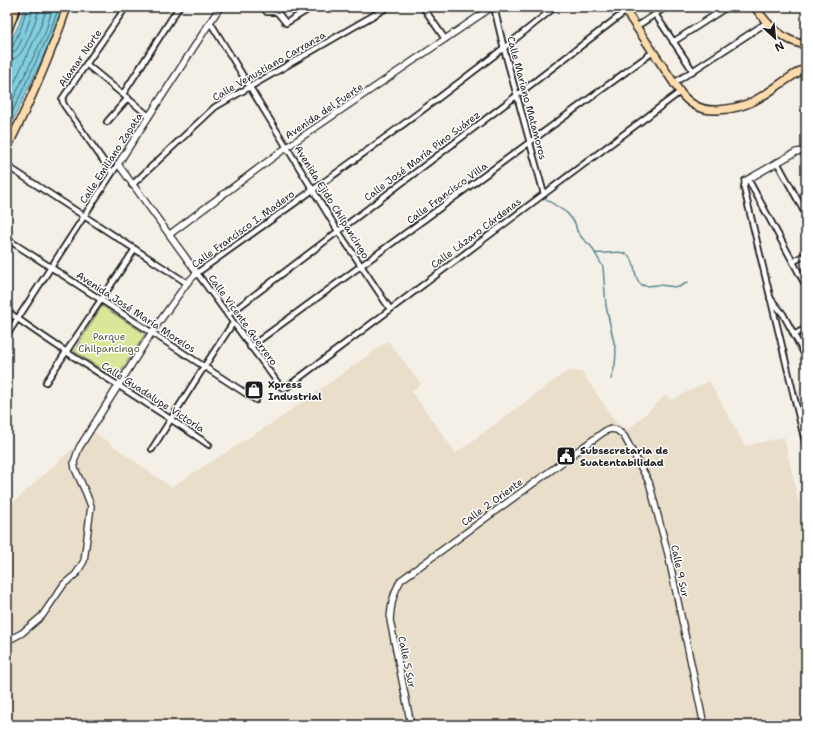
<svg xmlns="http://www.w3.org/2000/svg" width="813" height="732" font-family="'Shantell Sans',sans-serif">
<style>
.built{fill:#e9deca}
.green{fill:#dae698;stroke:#7b815a}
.water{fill:#7fcdde;stroke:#578690}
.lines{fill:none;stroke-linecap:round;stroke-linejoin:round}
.shore{stroke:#44636a;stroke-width:1}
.stream{stroke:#578690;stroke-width:1.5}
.minor-casing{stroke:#1c1c1c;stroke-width:8}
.tertiary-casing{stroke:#1c1c1c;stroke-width:8}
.primary-casing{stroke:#1c1c1c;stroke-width:10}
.trunk-casing{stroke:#1c1c1c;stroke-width:10}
.minor{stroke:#fff;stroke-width:4.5}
.tertiary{stroke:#fff;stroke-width:5.5}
.primary{stroke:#fcdcac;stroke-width:7}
.trunk{stroke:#fcdcac;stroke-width:7}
.labels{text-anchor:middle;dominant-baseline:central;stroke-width:3;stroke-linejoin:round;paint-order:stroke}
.street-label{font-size:10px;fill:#1c1c1c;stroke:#fff}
.park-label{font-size:10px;fill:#555941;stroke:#fff}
.poi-label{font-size:10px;font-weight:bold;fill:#1c1c1c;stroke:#fff;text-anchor:start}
</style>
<rect width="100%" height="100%" fill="#f5f0e7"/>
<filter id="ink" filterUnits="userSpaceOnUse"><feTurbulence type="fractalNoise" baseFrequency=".025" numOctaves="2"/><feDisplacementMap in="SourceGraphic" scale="8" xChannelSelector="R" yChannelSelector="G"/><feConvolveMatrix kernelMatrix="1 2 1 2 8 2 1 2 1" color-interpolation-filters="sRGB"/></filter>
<g filter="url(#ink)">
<!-- built -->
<path class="built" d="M388 341 421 384 412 392 456 453 567 371 582 372 617 424 629 429 666 395 671 400 709 381 745 446 784 437 806 534V725H7V508L63 457 94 432 171 487 280 418Z"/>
<!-- green -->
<path class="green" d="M102 306 145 334 116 379 74 351Z"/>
<!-- water -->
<path class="water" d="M24 7H63L53 36 7 133V48L19 24Z"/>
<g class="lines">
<!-- shore -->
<g class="shore">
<path d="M7 49 10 48 13 46 22 25 27 7"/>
<path d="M7 54C11 53 13 53 16 50 22 42 32 17 33 7"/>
<path d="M7 60C12 59 16 59 19 55 26 48 38 17 39 7"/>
<path d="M7 98 39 30 47 7"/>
<path d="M7 112 45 33 53 7"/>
<path d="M7 123 49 34 59 7"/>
</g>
<!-- stream -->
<g class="stream">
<path d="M546 199 567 213 575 223 577 231 583 239 591 246 603 267 606 306 616 352 615 365 611 379"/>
<path d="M595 253C605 255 619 249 628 255 637 261 633 281 642 285 646 287 653 285 657 285 665 285 671 287 679 287L688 282"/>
</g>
<defs>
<g id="minor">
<path d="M263 7 267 12H277L286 23 309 9V7"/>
<path d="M423 7 445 39"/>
<path d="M494 7 504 49 544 194"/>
<path d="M555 7C440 101 318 186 197 273L280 386 283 388 287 387 680 92"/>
<path d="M655 14 693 71"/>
<path d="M210 22 338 231 390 309"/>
<path d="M636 27 666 7"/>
<path d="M673 42 727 7"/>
<path d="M86 64 149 116"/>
<path d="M674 83 766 23"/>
<path d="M123 94 179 7"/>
<path d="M107 122 128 98"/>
<path d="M777 162 806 215"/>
<path d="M7 166 187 283"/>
<path d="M112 173 64 105 62 99 126 7"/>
<path d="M748 179 806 286"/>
<path d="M745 181 744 188 806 446"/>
<path d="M132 185 215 107 388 7"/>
<path d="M7 239 256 400"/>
<path d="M793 262 806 254"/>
<path d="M770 298 783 314 806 357"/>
<path d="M7 311C72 359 143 399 209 445"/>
<path d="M228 315 516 96 626 11"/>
<path d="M7 335 118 164"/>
<path d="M794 335 806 328"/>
<path d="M250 347 653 52"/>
<path d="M46 382 135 249"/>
<path d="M152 449 204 367 233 323"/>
</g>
<g id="tertiary">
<path d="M745 181 796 152 806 151"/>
<path d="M170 234 287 147 492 7"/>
<path d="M7 641 22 633 42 616 64 584 76 574 84 561 91 506 86 493 75 469 74 462 79 448 152 332 187 283 197 273 118 164 220 7"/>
<path d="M411 725 390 620C391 605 393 593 401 580L605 431 611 429 617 430 624 436 649 482 668 554 704 725"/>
</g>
<g id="primary">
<path d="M623 7 680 92C689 104 702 111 717 110 760 108 772 85 806 68"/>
<path d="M755 7C768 26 783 41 806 45"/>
</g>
<g id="trunk">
<path d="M7 32 17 7"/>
<path d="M7 148C29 104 51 54 67 7"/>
</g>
</defs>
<!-- minor casing -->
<use href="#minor" class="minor-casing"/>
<!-- tertiary casing -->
<use href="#tertiary" class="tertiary-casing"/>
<!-- primary casing -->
<use href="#primary" class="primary-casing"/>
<!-- trunk casing -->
<use href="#trunk" class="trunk-casing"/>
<!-- minor -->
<use href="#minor" class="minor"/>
<!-- tertiary -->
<use href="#tertiary" class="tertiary"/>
<!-- primary -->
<use href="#primary" class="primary"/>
<!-- trunk -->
<use href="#trunk" class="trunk"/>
</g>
</g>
<!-- icons -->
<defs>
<symbol id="shop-square" viewBox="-11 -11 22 22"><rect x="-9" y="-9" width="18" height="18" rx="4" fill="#1c1c1c" stroke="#fff"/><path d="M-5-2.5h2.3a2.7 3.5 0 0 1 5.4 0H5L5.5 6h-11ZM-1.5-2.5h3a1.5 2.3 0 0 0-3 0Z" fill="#fff"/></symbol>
<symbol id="civic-square" viewBox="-11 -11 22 22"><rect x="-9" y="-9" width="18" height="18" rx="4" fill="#1c1c1c" stroke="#fff"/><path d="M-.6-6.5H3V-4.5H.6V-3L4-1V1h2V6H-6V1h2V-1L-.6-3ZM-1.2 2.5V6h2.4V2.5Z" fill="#fff"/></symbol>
</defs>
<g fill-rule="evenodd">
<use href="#shop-square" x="243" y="379" width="22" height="22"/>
<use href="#civic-square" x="555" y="445" width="22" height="22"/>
</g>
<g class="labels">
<!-- street labels -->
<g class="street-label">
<text transform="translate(80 58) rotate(-55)">Alamar Norte</text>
<text transform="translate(269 66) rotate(-30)">Calle Venustiano Carranza</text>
<text transform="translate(527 98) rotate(75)">Calle Mariano Matamoros</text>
<text transform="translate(324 111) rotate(-34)">Avenida del Fuerte</text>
<text transform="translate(422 156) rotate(-37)">Calle José María Pino Suárez</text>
<text transform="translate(111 158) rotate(-57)">Calle Emiliano Zapata</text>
<text transform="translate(447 193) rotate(-36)">Calle Francisco Villa</text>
<text transform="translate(332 202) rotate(58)">Avenida Ejido Chilpancingo</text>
<text transform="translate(243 229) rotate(-36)">Calle Francisco I. Madero</text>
<text transform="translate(476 233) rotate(-37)">Calle Lázaro Cárdenas</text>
<text transform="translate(136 312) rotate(33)">Avenida José María Morelos</text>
<text transform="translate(243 320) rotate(54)">Calle Vicente Guerrero</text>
<text transform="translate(153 397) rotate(33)">Calle Guadalupe Victoria</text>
<text transform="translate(492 502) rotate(-36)">Calle 2 Oriente</text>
<text transform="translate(680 571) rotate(78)">Calle 9 Sur</text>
<text transform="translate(407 662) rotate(78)">Calle 5 Sur</text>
</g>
<!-- park labels -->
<g class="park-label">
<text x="109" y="336">Parque<tspan x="109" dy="12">Chilpancingo</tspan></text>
</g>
<!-- poi labels -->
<g class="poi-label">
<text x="268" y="384">Xpress<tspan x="268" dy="12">Industrial</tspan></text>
<text x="580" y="450">Subsecretaria de<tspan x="580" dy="12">Suatentabilidad</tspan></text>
</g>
</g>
<!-- margin -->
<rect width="813" height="732" fill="none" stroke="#fff" stroke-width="24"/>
<rect x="12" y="12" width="789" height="708" fill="none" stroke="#1c1c1c" stroke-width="1.5" filter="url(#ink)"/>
<!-- north arrow -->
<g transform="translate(775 38) rotate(153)" stroke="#ffffff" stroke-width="3" paint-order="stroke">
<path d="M0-3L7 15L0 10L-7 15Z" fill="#1c1c1c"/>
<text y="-6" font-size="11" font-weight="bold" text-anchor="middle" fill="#1c1c1c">N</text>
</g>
</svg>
